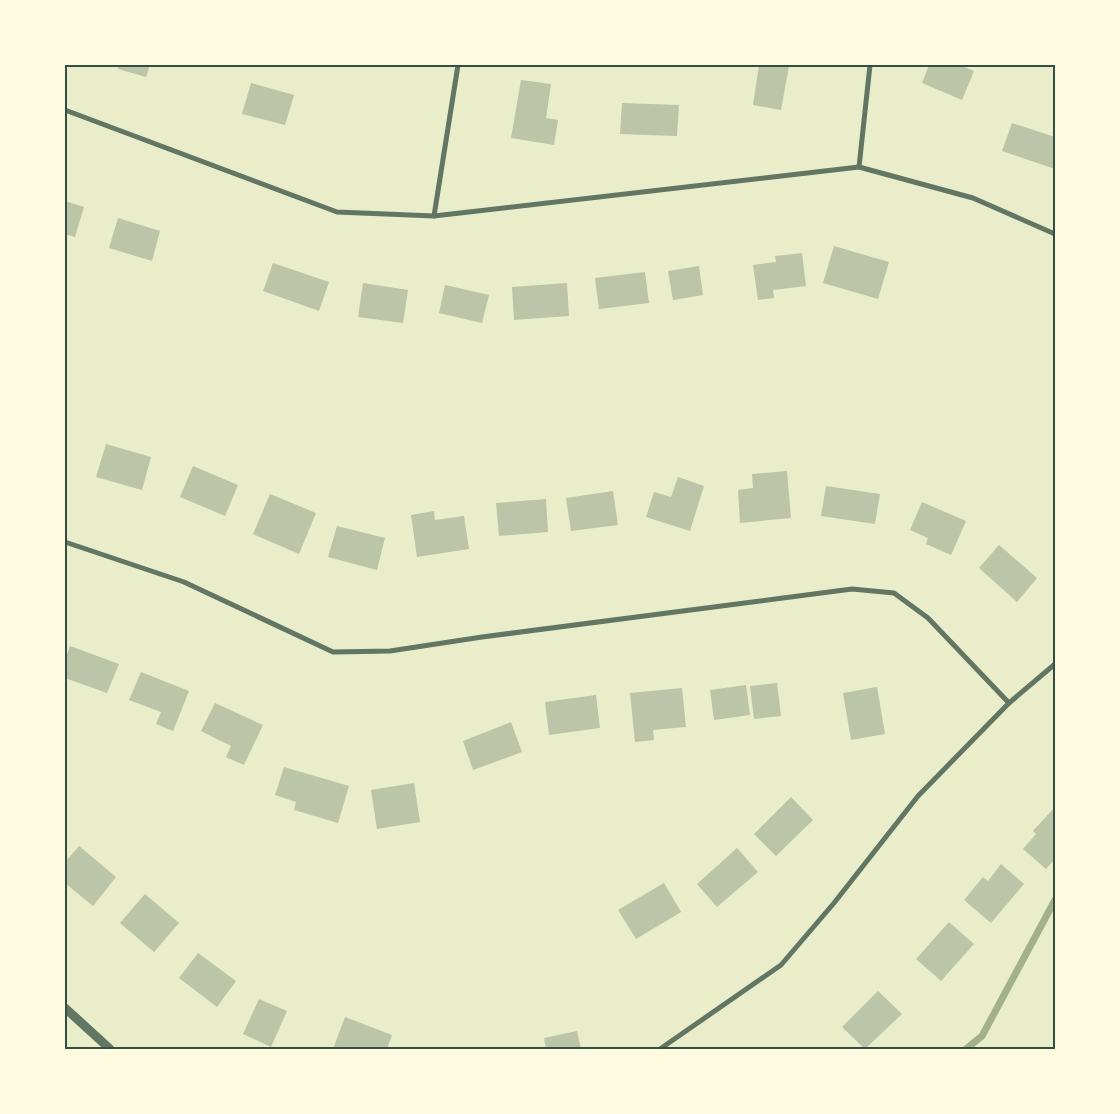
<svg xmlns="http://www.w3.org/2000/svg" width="1120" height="1114" font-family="'Playfair Display',serif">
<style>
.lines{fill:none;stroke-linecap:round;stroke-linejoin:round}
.stream{stroke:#a3b18a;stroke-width:7}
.building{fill:#bcc5a7}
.minor{stroke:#617663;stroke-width:5}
.tertiary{stroke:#617663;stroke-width:9}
.neatline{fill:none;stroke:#344e41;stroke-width:2}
</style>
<rect width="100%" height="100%" fill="#e9edc9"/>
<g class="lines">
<!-- stream -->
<path class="stream" d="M966 1049 982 1036 1055 900"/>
</g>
<!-- building -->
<g class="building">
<path d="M119 65H150L146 77 118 69Z"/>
<path d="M759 65 789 66 781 110 753 105Z"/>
<path d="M929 65H960L974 71 962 100 922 83Z"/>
<path d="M521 80 551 84 546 118 558 120 554 145 511 138Z"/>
<path d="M251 83 294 95 285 125 242 114Z"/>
<path d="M622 103 679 105 677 136 620 134Z"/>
<path d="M1012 123 1055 137V169L1002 151Z"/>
<path d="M65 201 84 207 75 237 65 234Z"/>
<path d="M118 218 160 231 152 261 109 248Z"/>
<path d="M834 246 889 262 878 299 823 283Z"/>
<path d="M802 253 806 286 773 290 774 298 758 300 753 265 776 262 775 256Z"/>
<path d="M273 263 329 282 319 311 263 291Z"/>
<path d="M699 266 703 295 673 300 668 271Z"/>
<path d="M645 272 649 303 599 309 595 278Z"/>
<path d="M363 283 408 290 403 323 358 317Z"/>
<path d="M567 283 569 316 514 320 512 287Z"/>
<path d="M445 285 489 295 482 323 439 313Z"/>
<path d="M106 444 151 457 142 490 96 477Z"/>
<path d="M193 466 238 485 225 516 180 497Z"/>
<path d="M787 471 791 518 740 523 738 490 753 488 752 474Z"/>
<path d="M678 477 704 486 690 531 646 517 654 492 671 497Z"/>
<path d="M826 486 880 494 875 524 821 516Z"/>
<path d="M613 491 618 525 571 531 566 498Z"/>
<path d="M270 494 316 513 299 554 253 534Z"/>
<path d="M546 499 548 532 499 536 496 503Z"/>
<path d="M922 502 966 521 951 555 926 544 928 538 910 530Z"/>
<path d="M434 511 435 520 464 516 469 549 417 557 411 515Z"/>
<path d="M337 526 385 538 377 570 328 557Z"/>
<path d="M999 545 1037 578 1017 602 979 568Z"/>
<path d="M70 646 119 664 107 693 65 678V660Z"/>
<path d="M141 672 189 691 173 731 156 724 161 712 129 700Z"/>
<path d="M777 683 781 716 754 719 750 686Z"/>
<path d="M746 685 750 715 714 720 710 690Z"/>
<path d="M877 687 885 734 851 740 843 693Z"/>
<path d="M682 688 686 727 653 730 654 740 635 742 630 693Z"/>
<path d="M596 695 600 728 549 735 545 702Z"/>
<path d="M215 703 263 725 244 765 226 757 231 746 201 731Z"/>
<path d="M511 722 522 752 473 770 463 741Z"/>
<path d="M284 767 349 786 338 823 294 810 296 802 275 795Z"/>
<path d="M414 783 420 822 377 829 371 790Z"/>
<path d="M791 797 813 820 776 856 754 834Z"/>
<path d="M1054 808 1055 859 1046 869 1023 849 1036 834 1033 831Z"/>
<path d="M79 846 116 877 93 906 65 883V862Z"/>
<path d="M737 848 758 872 717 907 697 884Z"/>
<path d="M1001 864 1024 884 991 923 964 900 983 877 988 881Z"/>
<path d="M664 883 681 912 636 939 618 910Z"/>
<path d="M145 894 179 923 154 952 120 923Z"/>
<path d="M949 922 974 944 941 981 916 959Z"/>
<path d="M198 953 236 981 217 1007 179 978Z"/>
<path d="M878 991 902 1014 865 1049 842 1027Z"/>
<path d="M259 999 287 1011 271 1047 243 1034Z"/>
<path d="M345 1017 392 1035 387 1049H333Z"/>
<path d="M577 1031 581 1049H546L544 1038Z"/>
</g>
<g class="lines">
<!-- minor -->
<g class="minor">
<path d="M65 110 337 212 434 216 859 167 973 198 1055 234"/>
<path d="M859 167 870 65"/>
<path d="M434 216 458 65"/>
<path d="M65 542 184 582 333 652 390 651 482 637 852 589 894 593 928 618 1009 703"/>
<path d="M660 1049 781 965 834 903 918 796 1009 703 1055 664"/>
</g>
<!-- tertiary -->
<path class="tertiary" d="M65 1008 110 1049"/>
</g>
<!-- border -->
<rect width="1120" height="1114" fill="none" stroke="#fefae0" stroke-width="132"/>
<rect x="66" y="66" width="988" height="982" class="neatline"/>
</svg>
